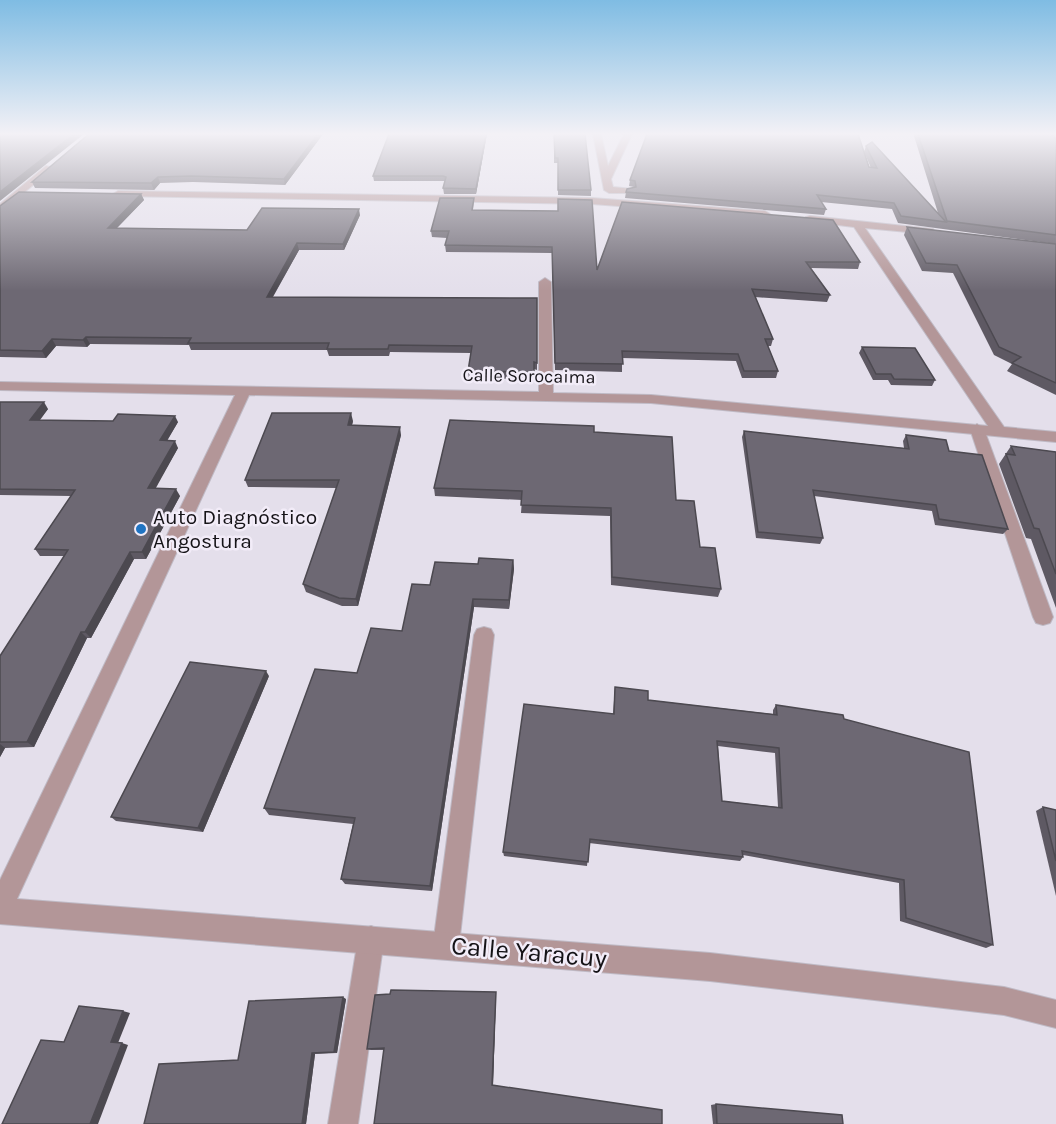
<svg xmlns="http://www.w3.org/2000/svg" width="1056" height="1124" font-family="Karla,sans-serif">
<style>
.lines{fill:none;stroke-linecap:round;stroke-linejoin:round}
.lane-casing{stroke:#bfbac5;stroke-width:2}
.street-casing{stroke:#bfbac5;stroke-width:2}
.secondary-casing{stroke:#bfbac5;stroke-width:2}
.lane{fill:#b39698;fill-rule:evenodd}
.street{fill:#b39698;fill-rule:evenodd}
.secondary{fill:#9b7274;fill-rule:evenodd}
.wall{fill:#5e5963;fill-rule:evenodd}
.shaded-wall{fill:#4c4950}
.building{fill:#6d6873;stroke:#4c4950;stroke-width:1.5;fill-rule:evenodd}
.poi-dot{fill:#2074c2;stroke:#f2ecf8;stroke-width:2}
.labels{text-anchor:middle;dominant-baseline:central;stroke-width:5;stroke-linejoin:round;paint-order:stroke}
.far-street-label{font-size:18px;fill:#151317;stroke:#f2ecf8}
.poi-label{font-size:21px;fill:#151317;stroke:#f2ecf8;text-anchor:start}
.near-street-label{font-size:26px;fill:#151317;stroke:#f2ecf8}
</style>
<rect width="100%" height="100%" fill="#e4dfeb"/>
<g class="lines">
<defs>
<g id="lane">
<path d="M977 424 984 429 1053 617 1050 623 1043 625 1036 623 1033 617 970 429Z"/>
<path d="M484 627 491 629 494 635 459 945 455 954 446 958 437 954 433 945 474 635 477 629Z"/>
<path d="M371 926 380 930 384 939 358 1124H328L358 939 362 930Z"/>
</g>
<g id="street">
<path d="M593 134H601L608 166 624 134H632L611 179 613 187 633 189V193H609L604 190Z"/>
<path d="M46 166 54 168 0 212V204Z"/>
<path d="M118 191 592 198 765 211 770 214 765 217 592 204 115 196 113 194Z"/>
<path d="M810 216 933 229 934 231 929 234 865 228 1004 427 1056 432V442L651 403 249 395 17 899 710 953 1004 987 1056 1000V1028L1004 1015 710 981 0 924V880L235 395 0 390V382L539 392V282L545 278 551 282 553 393 651 395 988 426 854 227 806 221V217Z"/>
</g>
<path id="secondary" d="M1037 134H1056V138Z"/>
</defs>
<!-- lane casing -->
<use href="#lane" class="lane-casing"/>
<!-- street casing -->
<use href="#street" class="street-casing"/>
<!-- secondary casing -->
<use href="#secondary" class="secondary-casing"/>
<!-- lane -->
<use href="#lane" class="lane"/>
<!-- street -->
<use href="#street" class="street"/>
<!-- secondary -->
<use href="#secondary" class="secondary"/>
</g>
<!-- wall -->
<g class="wall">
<path d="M89 134H323L285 185 193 182 160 183 154 190 35 188 32 182Z"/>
<path d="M389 134H487L476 194H444L443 188 445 181H374L373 176Z"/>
<path d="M915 134H1052L1056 139V244L898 223 892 209 821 202 826 209 824 215 625 198 626 192 634 187 629 186 630 180 864 152 866 146 938 213 914 136ZM865 154 871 168 869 167Z"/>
<path d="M554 144 591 190V196L558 195V163H554Z"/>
<path d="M141 194 144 200 117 228 247 230 360 215 344 250H299L273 297 537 298V370L534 369V379L469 378 468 371 471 353 390 352 389 356H329L327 350H191L189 345 90 344 87 347 56 346 46 358 0 357V206Z"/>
<path d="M474 198 473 210 558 211 597 270 622 202 860 262 858 269 811 268 830 295 827 302 755 297 773 339 771 346H768L778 371 776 378H742L736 361 622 358V372L555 370 552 253 446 252 445 245 447 238 432 237 431 231Z"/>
<path d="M907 227 1056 244V395L1007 371 1012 364 994 355 953 273 922 271 904 235Z"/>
<path d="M862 347 935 380 932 386 891 385 888 380H873L859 353Z"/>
<path d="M0 402 48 409 39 420 178 422 167 441 178 448 155 488 180 496 146 559H134L91 638H87L34 747 5 748 0 757V656L64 556H40L35 549 71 496 0 495Z"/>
<path d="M353 421 352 425 401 435 358 606H342L306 592 303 584 337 488 248 487 245 480Z"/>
<path d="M744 431 904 448 903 441 906 435 949 451 1008 529 1003 534 935 525 932 511 814 496 823 538 820 544 756 538 742 437Z"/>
<path d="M594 432 676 500 721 589 718 597 611 585 610 516 521 513 522 500 435 496 434 488Z"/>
<path d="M1011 446 1056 452V608L1031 539 1026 538 999 464Z"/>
<path d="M513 560 514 569 509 609 474 607 432 891 345 884 341 879 353 824 269 815 264 808 357 673 402 631 430 585 478 564Z"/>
<path d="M269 676 203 832 116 821 111 817Z"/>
<path d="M615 687 648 700 773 714V710L776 705 844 719 993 945 986 948 900 921 899 883 743 855V857L740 861 589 843 587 866 504 856 503 852 613 714ZM718 746 775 753 778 807 722 801Z"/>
<path d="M1043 807 1056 810V896L1036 811Z"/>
<path d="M496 995 493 1085 374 1124 384 1050H371L367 1049Z"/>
<path d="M346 999 337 1053 315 1054 306 1124H144L238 1060Z"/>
<path d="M716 1104 843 1124H713L711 1105Z"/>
</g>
<!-- shaded-wall -->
<g class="shaded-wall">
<path d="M74 134H84L0 201V192Z"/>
<path d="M318 134H323L285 185 284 179Z"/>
<path d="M486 134H487L476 194V189Z"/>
<path d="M158 177 160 183 154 190 151 183Z"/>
<path d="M141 194 144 200 111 234 108 228Z"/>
<path d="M359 209 360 215 344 250 343 244Z"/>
<path d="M297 243 299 250 269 303 267 297Z"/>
<path d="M86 337 90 344 87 347 83 340Z"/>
<path d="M52 339 56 346 46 358 42 351Z"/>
<path d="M44 402 48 409 35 427 30 420Z"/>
<path d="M351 413 353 421 350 433 348 425Z"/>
<path d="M175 416 178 422 163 447 160 440Z"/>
<path d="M400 427 401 435 358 606 356 599Z"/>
<path d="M175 441 178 448 152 495 148 488Z"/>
<path d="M176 489 180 496 146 559 142 552Z"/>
<path d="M130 552 134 559 91 638 85 632Z"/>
<path d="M513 560 514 569 509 609V600Z"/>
<path d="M473 599 474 607 432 891 430 886Z"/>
<path d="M81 632 87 638 34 747 27 742Z"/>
<path d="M266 671 269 676 203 832 198 828Z"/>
<path d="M0 744 5 748 0 757Z"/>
<path d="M496 992V995L493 1086 492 1085Z"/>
<path d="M343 997 346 999 337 1053 334 1052Z"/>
<path d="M123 1011 130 1013 118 1043 111 1042Z"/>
<path d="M122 1043 128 1045 98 1124H90Z"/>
<path d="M312 1053 315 1054 306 1124H302Z"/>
</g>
<!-- building -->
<g class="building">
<path d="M0 134H74L0 192Z"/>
<path d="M89 134H318L284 179 191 176 158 177 151 183 32 182Z"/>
<path d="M389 134H486L476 189 443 188 446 177 443 176H373Z"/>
<path d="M554 134H585L591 190H558V158H555Z"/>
<path d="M647 134H858L869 167 877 168 866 146 872 142 946 222 901 216 894 203 817 195 826 209 626 192 627 189 636 187 635 181 630 180Z"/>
<path d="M918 134H1052L1056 139V235L947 221Z"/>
<path d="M19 192 141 194 108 228 247 230 262 208 359 209 343 244 297 243 267 297 537 298V363L534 362V372L468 371 472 346 389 345 388 349H327L329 343H188L191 338 86 337 83 340 52 339 42 351 0 350V206Z"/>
<path d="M440 198H474L472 210 558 211V199L592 200 597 270 622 202 833 220 860 262H806L830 295 752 289 773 339H765L778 371H744L738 354 622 351 623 364 555 363 552 247 445 245 449 231H431Z"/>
<path d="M907 227 1056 244V383L1012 363 1021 357 999 347 957 265 926 263Z"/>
<path d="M862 347 915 348 935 380 894 379 891 374H876Z"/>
<path d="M0 402H44L30 420 113 421 118 414 175 416 160 440 175 441 148 488 176 489 142 552H130L85 632H81L27 742H0V656L68 550 35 549 75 490 0 489Z"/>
<path d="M272 413H351L348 425 400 427 356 599 339 598 303 584 339 480H245Z"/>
<path d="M450 420 594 426V432L672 437 676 500 694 501 700 547 715 548 721 589 612 577 611 508 521 505 522 491 434 488Z"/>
<path d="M744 431 909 449 906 435 946 440 949 451 982 455 1008 529 939 519 936 505 813 490 823 538 758 532Z"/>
<path d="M1011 446 1056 452V574L1039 529 1034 528 1006 454 1015 455Z"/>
<path d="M479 558 513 560 509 600 473 599 430 886 341 879 355 818 264 808 315 669 357 673 371 628 402 631 412 584 430 585 435 562 478 564Z"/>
<path d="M190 662 266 671 198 828 111 817Z"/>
<path d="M615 687 648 691V700L777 715 776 705 843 715 844 719 969 752 993 945 906 918 904 880 742 851 743 857 590 839 588 862 503 852 524 704 614 714ZM717 741 779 748 782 808 722 801Z"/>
<path d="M1043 807 1056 810V861Z"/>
<path d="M391 990 496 992 492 1085 662 1110V1124H374L384 1048 367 1049 375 995 390 994Z"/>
<path d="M343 997 334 1052 312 1053 302 1124H144L159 1064 238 1060 249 1001Z"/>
<path d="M79 1006 123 1011 111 1042 122 1043 90 1124H2L41 1040 64 1042Z"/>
<path d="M716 1104 842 1115 843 1124H717Z"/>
</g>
<!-- sky -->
<linearGradient id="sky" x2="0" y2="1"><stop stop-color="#7fbce3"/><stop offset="0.46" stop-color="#f3f1f6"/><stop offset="1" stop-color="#f3f1f6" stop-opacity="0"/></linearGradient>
<rect width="1056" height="291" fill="url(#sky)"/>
<!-- markers -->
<circle class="poi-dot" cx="141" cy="529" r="6"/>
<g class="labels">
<!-- far-street labels -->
<g class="far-street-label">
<text transform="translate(529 376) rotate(1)">Calle Sorocaima</text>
</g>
<!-- poi labels -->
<g class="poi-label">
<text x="153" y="517">Auto Diagnóstico<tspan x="153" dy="24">Angostura</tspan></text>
</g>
<!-- near-street labels -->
<g class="near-street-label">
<text transform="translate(529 952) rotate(5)">Calle Yaracuy</text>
</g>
</g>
</svg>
